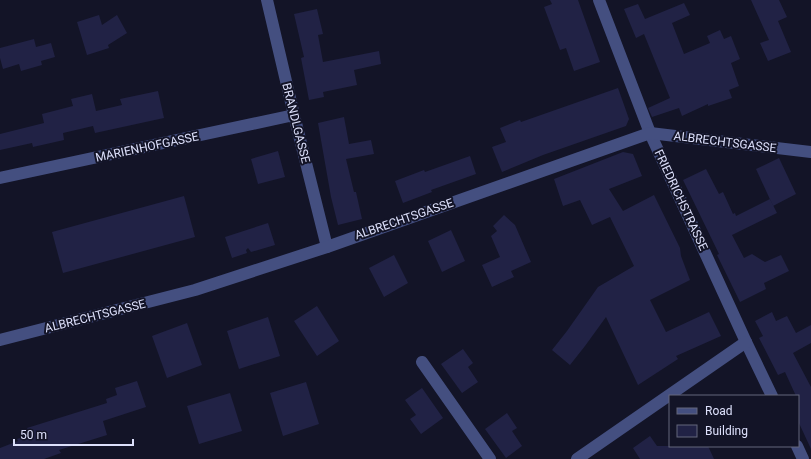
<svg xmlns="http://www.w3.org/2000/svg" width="811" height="459" font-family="Roboto,sans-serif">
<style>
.building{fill:#212245}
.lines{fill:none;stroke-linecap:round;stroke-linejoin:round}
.minor{stroke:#444f80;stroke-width:12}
.labels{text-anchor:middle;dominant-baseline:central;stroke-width:4;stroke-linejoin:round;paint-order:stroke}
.street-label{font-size:12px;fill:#dde0fb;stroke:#131427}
</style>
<rect width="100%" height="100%" fill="#131427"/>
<!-- building -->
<g class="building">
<path d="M550 0H578L600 62 574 71 566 48 560 50 544 7 552 4Z"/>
<path d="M751 0H779L787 17 778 21 791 52 768 61 760 43 769 40Z"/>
<path d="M684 3 690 15 672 23 684 54 710 43 707 36 720 30 724 39 731 36 740 59 731 63 739 86 729 90 732 98 708 106V104L682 116 679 108 652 117 648 108 670 98 644 34 636 38 624 9 638 4 645 19Z"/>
<path d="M317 9 323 34 318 35 323 62 379 51 381 64 354 70 357 85 323 92 324 97 309 100 301 58 304 57 294 14Z"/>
<path d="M99 15 102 25 117 15 127 33 108 45 109 48 87 55 77 22Z"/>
<path d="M34 39 36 47 51 43 55 57 41 61 42 65 21 71 19 64 3 69 0 58V48Z"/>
<path d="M618 88 629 119 626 126 543 155 502 172 492 147 506 142 500 128 520 120 521 122Z"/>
<path d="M158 91 164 118 95 133 93 126 63 133 64 140 33 147 32 143 0 150V134L44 123 42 114 73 106 71 99 92 94 96 111 122 105 120 99Z"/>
<path d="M344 117 349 144 371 140 374 154 346 159 354 192H356L362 219 338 225 331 197 318 123Z"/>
<path d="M278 151 285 177 258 184 251 159Z"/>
<path d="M623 152 633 154 642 176 609 189 623 211 654 195 680 248 681 256 690 280 650 300 666 332 709 312 721 336 676 356 678 359 638 385 606 317 585 346 570 365 552 350 567 331 598 287 634 266 610 217 592 225 580 200 563 206 554 179Z"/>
<path d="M470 156 476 174 431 190 432 192 403 203 395 181 424 170 425 172Z"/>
<path d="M779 158 796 194 773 206 756 169Z"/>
<path d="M706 169 719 194 723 192 733 214 735 213 736 216 770 199 777 213 732 235 744 258 752 254 765 262 781 255 789 271 764 283 766 289 740 302 717 255 719 254 683 180Z"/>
<path d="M184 196 195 237 63 273 52 232Z"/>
<path d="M504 215 515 225 531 262 511 271 514 277 492 287 482 265 500 257 491 236 497 231 493 226Z"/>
<path d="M268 223 275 245 251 252 248 248 246 250 247 253 232 258 225 237Z"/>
<path d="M451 230 465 261 442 272 428 241Z"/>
<path d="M394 255 408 283 384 297 369 268Z"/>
<path d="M317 306 339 341 317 356 294 321Z"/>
<path d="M772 312 776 321 787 316 796 333 811 325V343L793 353 811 387V449L798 421V396H796L785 372 778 375 759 338 763 336 755 321Z"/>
<path d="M268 317 280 356 239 369 227 331Z"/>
<path d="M187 323 202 365 167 378 152 336Z"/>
<path d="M463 349 473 363 468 367 478 382 462 393 441 364Z"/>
<path d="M137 381 146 407 103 421 107 435 59 450 61 453 44 459H0V448L18 441 17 439 29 435 27 428 107 403 106 399 117 395 115 388Z"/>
<path d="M306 382 319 424 283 436 270 393Z"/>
<path d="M422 388 443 418 421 434 410 419 416 415 405 400Z"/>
<path d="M230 393 242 431 199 444 187 406Z"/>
<path d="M507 413 517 428 512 431 522 446 506 458 485 429Z"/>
<path d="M650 436 657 446H708L714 459H640L633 448Z"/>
</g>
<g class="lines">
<!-- minor -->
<g class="minor">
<path d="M267 0 294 115 327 247"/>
<path d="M599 0 650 133 746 342 772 396"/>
<path d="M0 178 294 115"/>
<path d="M0 340 195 290 327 247 650 133 811 152"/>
<path d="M422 362 490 459"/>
<path d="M797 446 803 459"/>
<path d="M577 459 746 342"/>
</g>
</g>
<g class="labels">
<!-- street labels -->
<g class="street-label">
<text transform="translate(296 123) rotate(76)">BRANDLGASSE</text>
<text transform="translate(725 142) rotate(7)">ALBRECHTSGASSE</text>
<text transform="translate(147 147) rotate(-12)">MARIENHOFGASSE</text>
<text transform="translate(681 200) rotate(65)">FRIEDRICHSTRASSE</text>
<text transform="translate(404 219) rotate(-19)">ALBRECHTSGASSE</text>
<text transform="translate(95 316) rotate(-14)">ALBRECHTSGASSE</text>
</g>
</g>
<!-- legend -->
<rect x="669" y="395" width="130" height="52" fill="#131427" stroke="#64667c"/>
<rect x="677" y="408" width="20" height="6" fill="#444f80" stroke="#64667c"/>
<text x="705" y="415" font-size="12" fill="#dde0fb">Road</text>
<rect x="677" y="425" width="20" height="12" fill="#212245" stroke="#64667c"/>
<text x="705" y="435" font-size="12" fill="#dde0fb">Building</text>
<!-- scale -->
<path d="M14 439v6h119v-6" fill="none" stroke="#dde0fb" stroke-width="2"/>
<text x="20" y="439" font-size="12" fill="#dde0fb" stroke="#131427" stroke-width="3" paint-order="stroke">50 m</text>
</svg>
